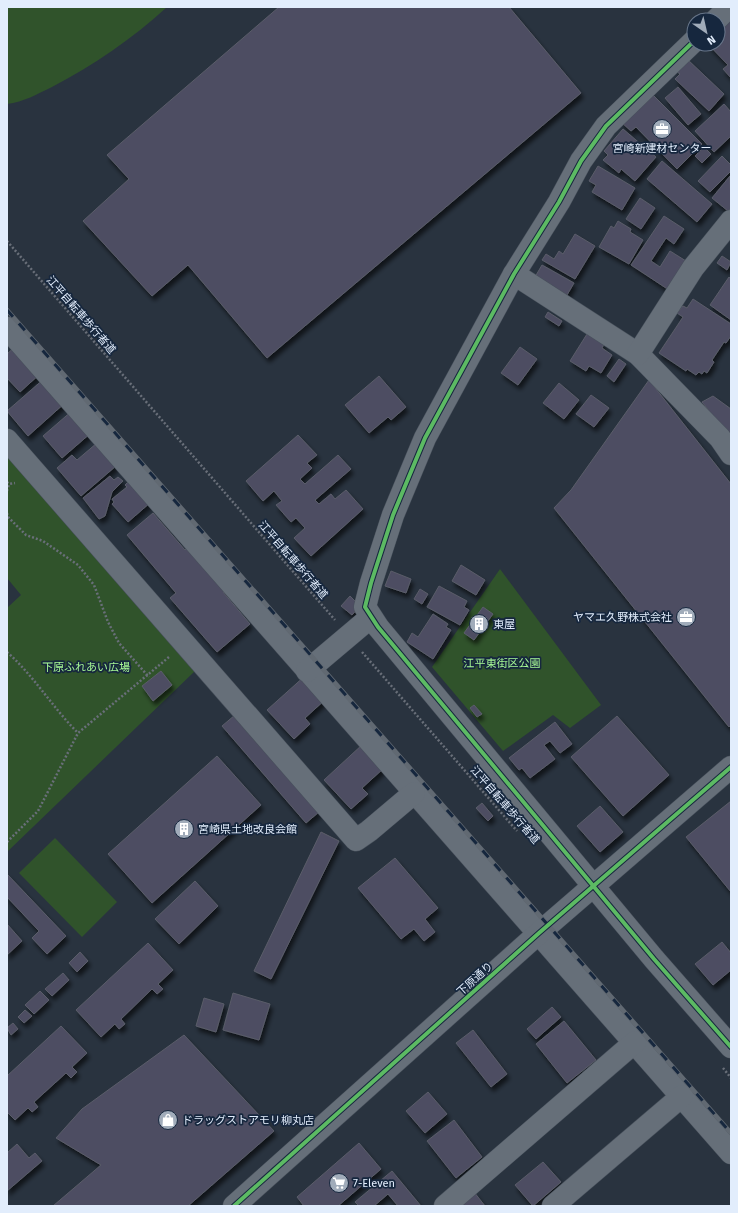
<svg xmlns="http://www.w3.org/2000/svg" width="738" height="1213" font-family="'Fira Sans','Noto Sans JP',sans-serif">
<style>
.green{fill:#30532b}
.building{fill:#4e4d62;stroke:#5a5d69;filter:url(#shadow)}
.lines{fill:none;stroke-linecap:round;stroke-linejoin:round}
.minor-casing{stroke:#48515c;stroke-width:23}
.path{stroke:#696f79;stroke-width:2.5;stroke-dasharray:2 2;stroke-linecap:butt}
.minor{stroke:#666f79;stroke-width:22}
.rail-casing{stroke:#616972;stroke-width:4.5}
.rail{stroke:#16273e;stroke-width:3;stroke-dasharray:9;stroke-linecap:butt}
.cycleway-casing{stroke:#16273e;stroke-width:6}
.cycleway{stroke:#5cba63;stroke-width:4}
.labels{text-anchor:middle;dominant-baseline:central;stroke-width:3.5;stroke-linejoin:round;paint-order:stroke}
.poi-label{font-size:11px;fill:#e2edfc;stroke:#16273e;text-anchor:start}
.street-label{font-size:11px;fill:#e2edfc;stroke:#16273e}
.park-label{font-size:11px;fill:#a7f894;stroke:#16273e}
</style>
<defs>
<filter id="shadow"><feDropShadow dx="2.5" dy="4.5" stdDeviation="2" flood-color="#0009"/></filter>
</defs>
<rect width="100%" height="100%" fill="#29333f"/>
<!-- green -->
<g class="green">
<path d="M7 7H167C132 39 94 65 52 87 37 94 24 102 7 104Z"/>
<path d="M8 457 195 671 7 852V608L21 595 7 578V459Z"/>
<path d="M500 569 601 705 570 728 553 715 503 751 432 667Z"/>
<path d="M55 838 117 902 82 937 19 873Z"/>
</g>
<!-- building -->
<g class="building">
<path d="M279 7H509L581 93 267 358 188 265 152 296 83 221 129 179 107 155Z"/>
<path d="M731 20V78L723 69 728 65 708 44H718V32Z"/>
<path d="M687 59 724 94 709 111 675 79 680 74 676 71Z"/>
<path d="M678 87 701 114 688 125 665 98Z"/>
<path d="M651 93 702 144 677 169 636 127 631 131 621 122Z"/>
<path d="M724 104 731 112V136L714 152 695 131Z"/>
<path d="M623 129 656 157 635 181 621 169 619 173 603 160 608 155 604 151Z"/>
<path d="M704 147 711 154 702 163 695 156Z"/>
<path d="M722 156 731 165V171L710 192 698 181Z"/>
<path d="M662 161 712 204 697 222 647 179Z"/>
<path d="M598 166 635 188 622 210 592 192 596 185 589 181Z"/>
<path d="M730 176 731 208 728 211 712 198Z"/>
<path d="M640 198 655 208 641 229 626 219Z"/>
<path d="M664 216 684 229 674 244 666 238 651 261 660 267 670 251 686 261 672 292 631 265Z"/>
<path d="M618 221 631 229 630 232 643 240 629 264 599 247 611 226 614 228Z"/>
<path d="M575 234 595 246 575 279 542 260 546 254 554 259 559 251 563 254Z"/>
<path d="M722 256 731 262 727 270 717 263Z"/>
<path d="M542 265 574 283 567 295 535 277Z"/>
<path d="M729 277 731 279V320L710 305Z"/>
<path d="M693 299 731 324V336L726 343 724 342 712 360 714 362 707 373 704 371 702 374 699 372 696 375 687 369 686 371 659 353 683 317 677 313 683 306 687 308Z"/>
<path d="M548 312 562 321 559 326 545 317Z"/>
<path d="M587 334 604 344 602 348 612 355 601 373 589 366 586 371 570 361Z"/>
<path d="M17 345 41 373 20 392 7 378V354Z"/>
<path d="M520 347 537 359 518 385 501 373Z"/>
<path d="M619 359 626 364 614 382 607 376Z"/>
<path d="M379 376 406 407 391 420 388 417 369 433 345 405Z"/>
<path d="M45 378 66 402 28 436 7 411Z"/>
<path d="M649 380 731 484V725L729 727 554 508 571 490Z"/>
<path d="M559 383 579 400 564 419 543 403Z"/>
<path d="M591 395 609 408 594 427 576 414Z"/>
<path d="M713 396 731 409V439L702 402Z"/>
<path d="M73 410 92 432 62 458 43 436Z"/>
<path d="M298 435 317 455 307 463 312 468 300 479 305 484 338 455 351 469 315 500 319 504 331 494 335 499 346 490 363 509 311 556 294 538 305 528 296 518 291 522 276 505 282 501 274 491 263 501 246 481Z"/>
<path d="M97 443 116 466 81 496 57 468 72 455 77 460Z"/>
<path d="M110 476 114 480 118 477 123 481 112 492 105 516 99 519 83 498Z"/>
<path d="M133 477 151 502 128 522 112 504 114 502 112 499 127 487 125 485Z"/>
<path d="M153 513 185 550 191 545 228 588 223 592 250 624 217 652 170 598 176 593 127 535Z"/>
<path d="M461 565 485 580 476 595 452 581Z"/>
<path d="M391 571 411 579 406 593 385 586Z"/>
<path d="M439 586 467 601 464 607 469 610 460 625 427 607Z"/>
<path d="M420 589 428 594 422 604 414 599Z"/>
<path d="M350 596 360 606 352 615 341 606Z"/>
<path d="M483 607 493 614 474 640 464 633Z"/>
<path d="M433 614 448 624 446 627 451 630 433 659 407 642 412 633 418 637Z"/>
<path d="M161 671 172 685 153 701 142 686Z"/>
<path d="M306 675 327 698 305 718 310 724 294 739 267 710Z"/>
<path d="M474 705 482 714 477 717 470 708Z"/>
<path d="M235 715 319 812 306 823 222 726Z"/>
<path d="M617 716 669 775 623 816 571 757Z"/>
<path d="M555 722 572 744 560 753 550 741 544 745 555 759 530 778 522 768 519 770 509 758Z"/>
<path d="M363 744 384 768 362 788 368 794 351 809 324 780Z"/>
<path d="M217 756 261 805 152 903 108 854Z"/>
<path d="M731 801V892L686 837Z"/>
<path d="M482 803 493 816 488 821 476 808Z"/>
<path d="M600 806 623 832 600 852 577 826Z"/>
<path d="M321 832 339 841 271 979 254 971Z"/>
<path d="M395 858 438 908 425 919 435 932 424 941 414 929 401 939 358 888Z"/>
<path d="M7 874 66 936 47 954 32 938 39 931 7 897Z"/>
<path d="M195 881 218 906 179 944 155 919Z"/>
<path d="M7 924 22 941 7 955Z"/>
<path d="M722 942 731 953V970L713 985 695 964Z"/>
<path d="M148 943 173 970 158 984 163 989 157 994 152 989 121 1019 125 1024 119 1029 115 1024 101 1037 76 1010Z"/>
<path d="M80 952 88 961 77 972 69 963Z"/>
<path d="M63 973 69 980 52 996 45 989Z"/>
<path d="M40 991 49 1000 34 1014 25 1005Z"/>
<path d="M233 993 270 1004 259 1040 223 1030Z"/>
<path d="M204 998 224 1004 216 1032 196 1026Z"/>
<path d="M552 1007 561 1017 536 1039 527 1029Z"/>
<path d="M25 1010 32 1016 24 1023 18 1017Z"/>
<path d="M564 1021 596 1060 567 1083 536 1044Z"/>
<path d="M13 1023 18 1029 11 1035 7 1028Z"/>
<path d="M61 1026 87 1053 72 1067 77 1072 71 1078 66 1073 34 1102 38 1107 32 1112 28 1108 15 1120 7 1112V1076Z"/>
<path d="M473 1030 507 1074 491 1087 456 1043Z"/>
<path d="M184 1035 274 1131 188 1206H53L101 1165 56 1138 82 1109Z"/>
<path d="M428 1092 447 1114 425 1133 406 1111Z"/>
<path d="M454 1120 482 1157 456 1178 427 1141Z"/>
<path d="M359 1143 381 1169 338 1206H304L297 1197Z"/>
<path d="M17 1144 29 1158 35 1153 42 1161 7 1191V1153Z"/>
<path d="M543 1162 561 1182 533 1206 515 1185Z"/>
<path d="M392 1171 421 1206H398L388 1194 374 1206H359L355 1202Z"/>
<path d="M474 1192 485 1206H457Z"/>
</g>
<g class="lines">
<defs>
<g id="minor">
<path d="M716 20 729 7"/>
<path d="M694 41 606 126 581 161 559 202 514 274 425 438 393 515 371 583 365 607 378 627 654 959 731 1047"/>
<path d="M514 274 638 354 720 438 731 454"/>
<path d="M7 328 731 1153"/>
<path d="M638 354 693 268 731 221"/>
<path d="M7 440 356 840 369 831 414 793"/>
<path d="M307 671 371 617"/>
<path d="M234 1206 539 933 731 767"/>
<path d="M445 1206 635 1042"/>
<path d="M553 1206 682 1096"/>
</g>
</defs>
<!-- minor casing -->
<use href="#minor" class="minor-casing"/>
<!-- path -->
<g class="path">
<path d="M7 241 335 620"/>
<path d="M7 482 9 484 15 483"/>
<path d="M7 491 9 484"/>
<path d="M7 513 8 517 26 535 43 541 78 565 94 585 108 622 119 643 149 677"/>
<path d="M7 652C34 676 53 708 78 733"/>
<path d="M362 652 517 831"/>
<path d="M7 842 38 811 78 733 169 657"/>
<path d="M723 1068 731 1078"/>
</g>
<!-- minor -->
<use href="#minor" class="minor"/>
<defs>
<path id="rail" d="M7 310 731 1133"/>
</defs>
<!-- rail casing -->
<use href="#rail" class="rail-casing"/>
<!-- rail -->
<use href="#rail" class="rail"/>
<defs>
<g id="cycleway">
<path d="M694 41 606 126 581 161 559 202 514 274 425 438 393 515 371 583 365 607 378 627 654 959 731 1047"/>
<path d="M234 1206 539 933 731 767"/>
</g>
</defs>
<!-- cycleway casing -->
<use href="#cycleway" class="cycleway-casing"/>
<!-- cycleway -->
<use href="#cycleway" class="cycleway"/>
</g>
<!-- icons -->
<defs>
<symbol id="office-disc" viewBox="-11 -11 22 22"><circle r="9.5" fill="#a1acba" stroke="#16273e"/><path d="M-6-3h4V-5.5h4V-3h4V5H-6ZM-1-4.5V-3h2v-1.5ZM-6 0V1H6V0Z" fill="#fff"/></symbol>
<symbol id="building-disc" viewBox="-11 -11 22 22"><circle r="9.5" fill="#a1acba" stroke="#16273e"/><path d="M-4-6H4V6H1V3H-1V6H-4ZM-2.5-4.3h1.7v1.8h-1.7ZM.8-4.3h1.7v1.8H.8ZM-2.5-1h1.7V.8h-1.7ZM.8-1h1.7V.8H.8Z" fill="#fff"/></symbol>
<symbol id="shop-disc" viewBox="-11 -11 22 22"><circle r="9.5" fill="#a1acba" stroke="#16273e"/><path d="M-5-2.5h2.3a2.7 3.5 0 0 1 5.4 0H5L5.5 6h-11ZM-1.5-2.5h3a1.5 2.3 0 0 0-3 0Z" fill="#fff"/></symbol>
<symbol id="supermarket-disc" viewBox="-11 -11 22 22"><circle r="9.5" fill="#a1acba" stroke="#16273e"/><path d="M-6-5.5h2.5l.6 2H6L4.5 2H-2.5L-4.4-4H-6ZM-1.5 3.2a1.3 1.3 0 1 0 .1 0ZM3 3.2a1.3 1.3 0 1 0 .1 0Z" fill="#fff"/></symbol>
</defs>
<g fill-rule="evenodd">
<use href="#office-disc" x="651" y="118" width="22" height="22"/>
<use href="#office-disc" x="675" y="606" width="22" height="22"/>
<use href="#building-disc" x="468" y="613" width="22" height="22"/>
<use href="#building-disc" x="173" y="818" width="22" height="22"/>
<use href="#shop-disc" x="157" y="1109" width="22" height="22"/>
<use href="#supermarket-disc" x="328" y="1172" width="22" height="22"/>
</g>
<g class="labels">
<!-- poi labels -->
<g class="poi-label">
<text x="662" y="148" text-anchor="middle">宮崎新建材センター</text>
<text x="672" y="617" text-anchor="end">ヤマエ久野株式会社</text>
<text x="493" y="624">東屋</text>
<text x="198" y="829">宮崎県土地改良会館</text>
<text x="182" y="1120">ドラッグストアモリ柳丸店</text>
<text x="353" y="1183">7-Eleven</text>
</g>
<!-- street labels -->
<g class="street-label">
<text transform="translate(81 315) rotate(49)">江平自転車歩行者道</text>
<text transform="translate(293 560) rotate(49)">江平自転車歩行者道</text>
<text transform="translate(505 805) rotate(49)">江平自転車歩行者道</text>
<text transform="translate(475 979) rotate(-42)">下原通り</text>
</g>
<!-- park labels -->
<g class="park-label">
<text x="502" y="663">江平東街区公園</text>
<text x="86" y="667">下原ふれあい広場</text>
</g>
</g>
<!-- border -->
<rect width="738" height="1213" fill="none" stroke="#e2edfc" stroke-width="16"/>
<!-- north arrow -->
<g transform="translate(706 32) rotate(146)"><circle r="19" fill="#16273e" stroke="#68768a"/>
<path d="M0-3L7 15L0 10L-7 15Z" fill="#a1acba"/>
<text y="-6" font-size="11" font-weight="bold" text-anchor="middle" fill="#e2edfc">N</text>
</g>
</svg>
